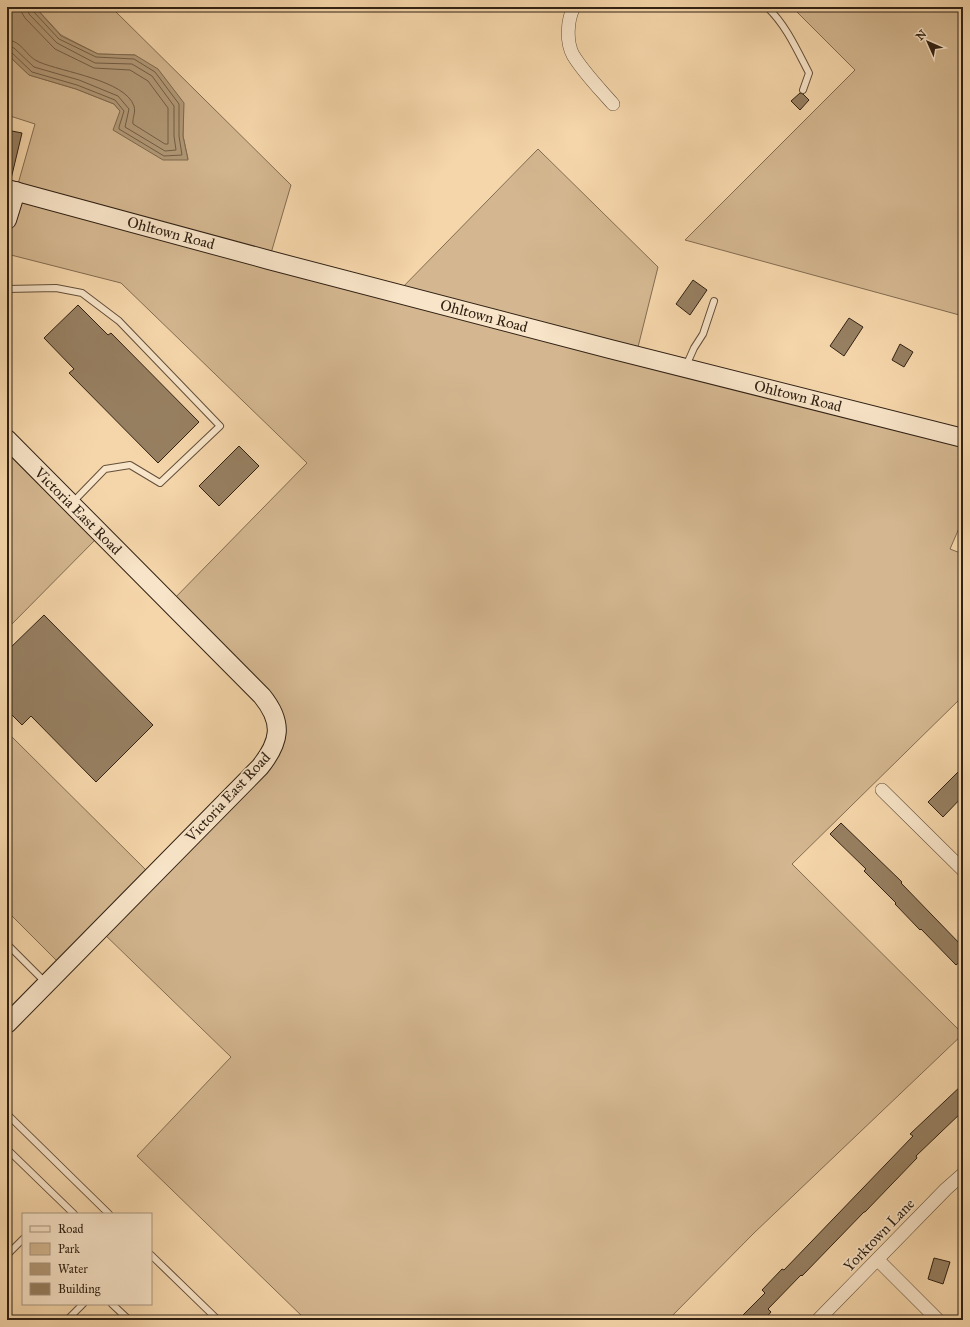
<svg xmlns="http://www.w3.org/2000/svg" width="970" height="1327" font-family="'IM FELL Great Primer',serif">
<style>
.green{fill:#d4b790;stroke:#826c52}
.water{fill:#b29977;stroke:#7e694f}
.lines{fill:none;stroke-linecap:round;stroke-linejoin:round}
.shore{stroke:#725e46;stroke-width:1}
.building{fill:#978062;stroke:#312214}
.lane-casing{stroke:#624f3a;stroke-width:8}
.street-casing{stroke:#624f3a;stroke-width:14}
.secondary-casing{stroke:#312214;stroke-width:20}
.lane{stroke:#f8e4c8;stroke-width:6}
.street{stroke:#f8e4c8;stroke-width:13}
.secondary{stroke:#f8e4c8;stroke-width:18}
.labels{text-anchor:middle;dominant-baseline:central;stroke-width:3.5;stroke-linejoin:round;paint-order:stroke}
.street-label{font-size:15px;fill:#312214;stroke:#f8e4c8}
</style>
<rect width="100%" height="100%" fill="#f5d6aa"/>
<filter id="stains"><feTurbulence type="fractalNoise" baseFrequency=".005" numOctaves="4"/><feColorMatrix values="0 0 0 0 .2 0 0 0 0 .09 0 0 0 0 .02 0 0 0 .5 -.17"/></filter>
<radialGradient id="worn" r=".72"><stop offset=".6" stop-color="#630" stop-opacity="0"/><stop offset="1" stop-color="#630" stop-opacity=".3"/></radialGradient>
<!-- green -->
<g class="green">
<path d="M35 7H111L291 185 269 260 397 293 538 149 658 267 636 355 963 438V519L950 549 963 554V696L792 864 963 1034 754 1233 668 1320H306L137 1156 231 1057 100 930 63 967 7 911V732L152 876 260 767 276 724 169 604 307 463 121 283 7 254V189L16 191 35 124 7 115V54L29 75 76 89 114 104 120 111 188 159 183 136V103L135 55 98 54 61 35Z"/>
<path d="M792 7H963V316L685 240 855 70Z"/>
<path d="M7 439 101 534 7 629Z"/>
</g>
<!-- water -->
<path class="water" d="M7 7H35L61 36 98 54 135 55 158 69 184 103 183 136 188 160H163L113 130 120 111 114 104 76 89 29 75 7 54Z"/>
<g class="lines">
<!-- shore -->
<g class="shore">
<path d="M7 40C22 40 26 57 39 62 62 72 125 80 134 106 136 113 132 118 133 124L165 144H168V108L148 81 130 70 94 68 55 49 25 18 22 13 21 7"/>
<path d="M7 46 14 48 34 67 79 80 118 96 129 109 125 127 165 151 176 150 174 136V106L152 76 132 64 95 63 57 43 29 14 27 7"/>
<path d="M7 51 11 52 32 72 77 85 115 100 124 111 119 127V129L164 156 182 155 179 136V104L155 72 134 59 96 57 59 39 33 11 32 7"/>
</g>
</g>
<!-- building -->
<g class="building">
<path d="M800 93 803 94 809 100 800 110 791 101Z"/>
<path d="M7 130 22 133 11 179H7Z"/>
<path d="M693 280 707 290 690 315 676 304Z"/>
<path d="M78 305 108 335 111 333 199 422 158 463 69 373 74 369 44 338Z"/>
<path d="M849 318 863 327 844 356 830 346Z"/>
<path d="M900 344 913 352 904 367 892 360Z"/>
<path d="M239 446 259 466 219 506 199 486Z"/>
<path d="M44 615 153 725 96 782 31 716 22 725 7 710V651Z"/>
<path d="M963 767V796L943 817 928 802Z"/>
<path d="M841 823 902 882 901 883 963 947V959L956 965 921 929 920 930 895 904 896 903 864 871 866 869 830 834Z"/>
<path d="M963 1084V1111L916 1156 917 1158 865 1212H864L802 1276 801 1275 768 1309 771 1312 764 1320H738L765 1293 762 1290 782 1269 784 1270 913 1136 910 1134Z"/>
<path d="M934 1258 950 1262 943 1284 928 1279Z"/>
</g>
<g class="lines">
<defs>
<g id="lane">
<path d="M767 7C786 25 797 50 809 73L803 90"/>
<path d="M7 289 56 288 82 293 119 321 220 426 160 483 130 465 105 469 72 503"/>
<path d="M686 366 694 348 703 334 714 301"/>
<path d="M7 944 45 982"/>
<path d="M7 1114 109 1214"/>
<path d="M7 1149 74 1214"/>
<path d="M7 1255 23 1239"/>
<path d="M151 1255 218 1320"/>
<path d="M112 1304 129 1320"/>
<path d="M67 1320 83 1304"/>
</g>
<g id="street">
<path d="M574 7C567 20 566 42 573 55 584 73 599 88 613 104"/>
<path d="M882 790 963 870"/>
<path d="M878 1260 938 1320"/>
<path d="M818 1320 946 1189 963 1174"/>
</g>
<g id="secondary">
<path d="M7 189 269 260 610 349 963 438"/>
<path d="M7 220 16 191"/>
<path d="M7 439 262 696C284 723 280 742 260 767L7 1024"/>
</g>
</defs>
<!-- lane casing -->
<use href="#lane" class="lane-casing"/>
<!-- street casing -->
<use href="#street" class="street-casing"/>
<!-- secondary casing -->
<use href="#secondary" class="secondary-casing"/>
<!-- lane -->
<use href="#lane" class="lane"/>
<!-- street -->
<use href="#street" class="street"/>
<!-- secondary -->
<use href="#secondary" class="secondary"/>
</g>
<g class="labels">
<!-- street labels -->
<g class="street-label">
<text transform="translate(171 233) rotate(15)">Ohltown Road</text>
<text transform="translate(484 316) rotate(15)">Ohltown Road</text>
<text transform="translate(798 396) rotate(14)">Ohltown Road</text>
<text transform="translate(78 511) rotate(45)">Victoria East Road</text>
<text transform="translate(228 797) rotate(-47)">Victoria East Road</text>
<text transform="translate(879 1235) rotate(-46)">Yorktown Lane</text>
</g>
</g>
<!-- margin -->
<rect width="970" height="1327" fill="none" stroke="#f5d6aa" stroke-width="24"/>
<rect x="8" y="8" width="954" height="1311" fill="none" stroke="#312214" stroke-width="2"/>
<rect x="12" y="12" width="946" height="1303" fill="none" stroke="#312214"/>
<!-- legend -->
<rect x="22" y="1213" width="130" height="92" fill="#f8e4c8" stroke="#a89680"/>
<rect x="30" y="1226" width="20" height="6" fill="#f8e4c8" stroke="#a89680"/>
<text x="58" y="1233" font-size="12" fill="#312214">Road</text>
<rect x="30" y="1243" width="20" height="12" fill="#d4b790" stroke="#a89680"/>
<text x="58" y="1253" font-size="12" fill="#312214">Park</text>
<rect x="30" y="1263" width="20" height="12" fill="#b29977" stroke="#a89680"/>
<text x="58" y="1273" font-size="12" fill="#312214">Water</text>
<rect x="30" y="1283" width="20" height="12" fill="#978062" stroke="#a89680"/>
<text x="58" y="1293" font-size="12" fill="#312214">Building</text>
<!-- north arrow -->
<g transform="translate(928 42) rotate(315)" stroke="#f8e4c8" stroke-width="3" paint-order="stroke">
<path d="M0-3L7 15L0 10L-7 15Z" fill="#312214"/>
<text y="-6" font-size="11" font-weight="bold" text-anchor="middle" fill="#312214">N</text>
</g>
<rect width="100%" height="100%" filter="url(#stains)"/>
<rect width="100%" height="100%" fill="url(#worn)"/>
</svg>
